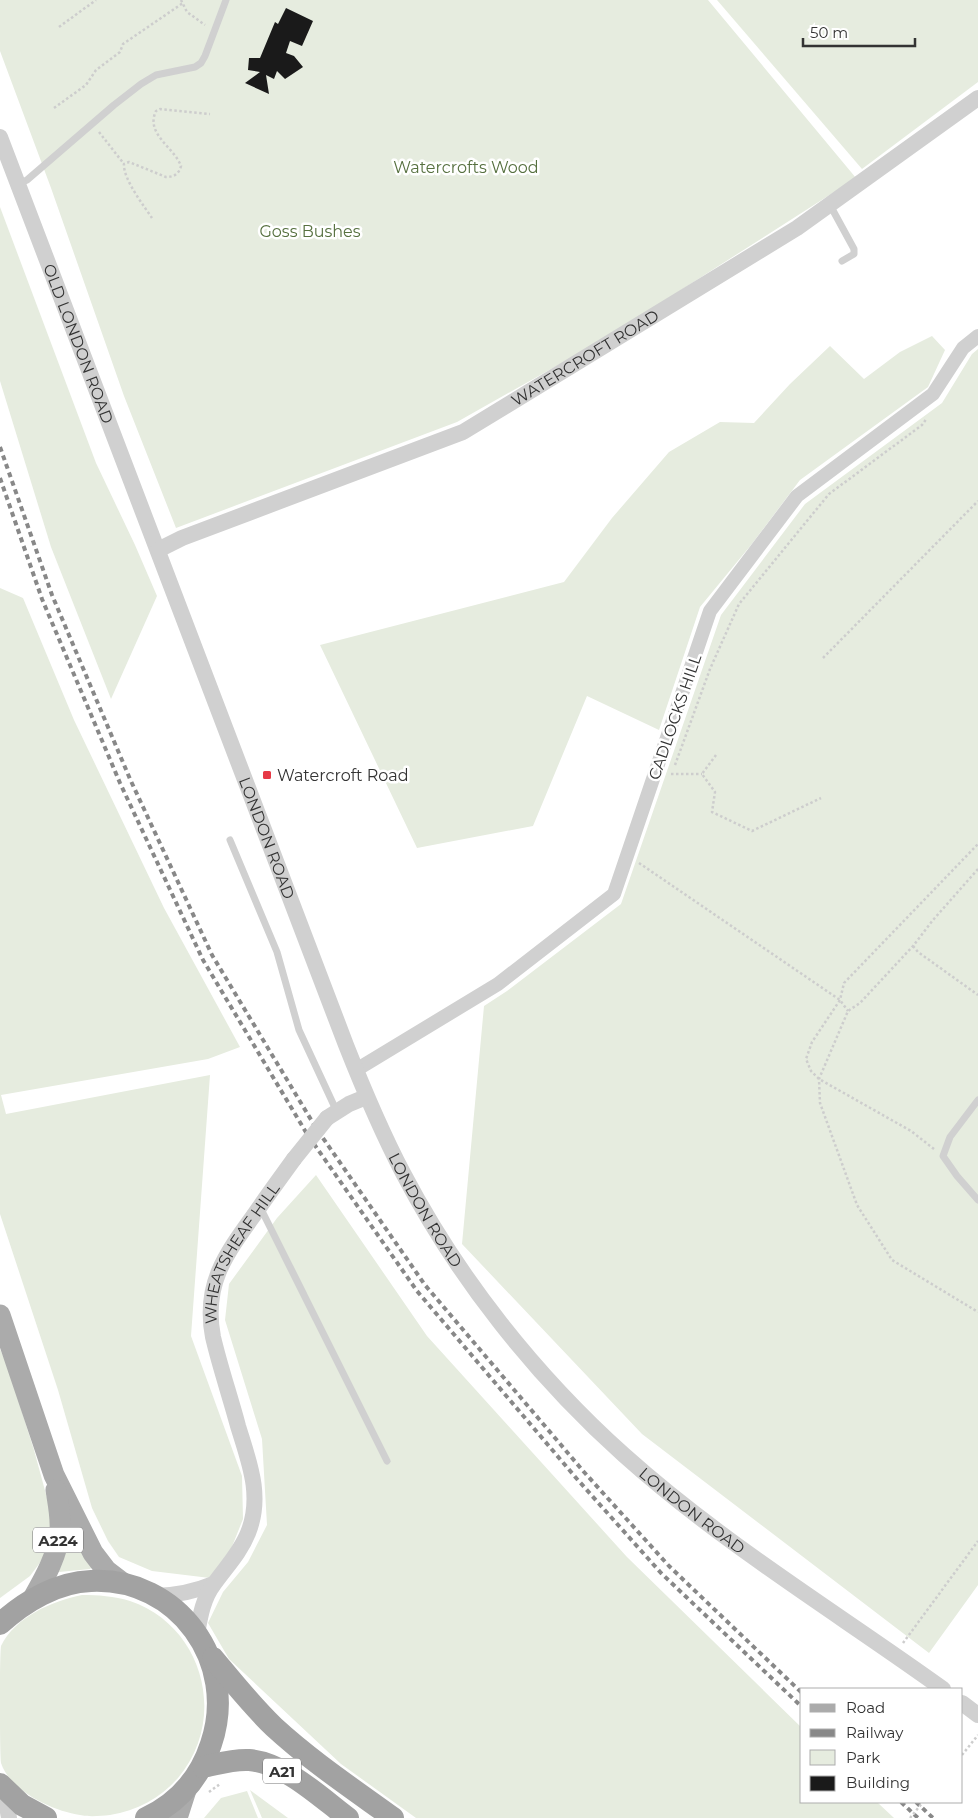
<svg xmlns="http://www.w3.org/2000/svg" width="978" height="1818" font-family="Montserrat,sans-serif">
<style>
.green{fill:#e6ecdf}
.building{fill:#1a1a1a}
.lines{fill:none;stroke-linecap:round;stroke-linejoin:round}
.path{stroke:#cdcdcd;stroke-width:2.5;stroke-dasharray:2.5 2.5;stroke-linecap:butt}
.service{stroke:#d0d0d0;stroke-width:7}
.minor{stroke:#d0d0d0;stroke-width:14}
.tertiary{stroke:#d0d0d0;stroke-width:16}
.primary{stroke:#ababab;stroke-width:21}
.trunk{stroke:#a2a2a2;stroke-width:22}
.rail{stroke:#888;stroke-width:4;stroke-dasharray:5 4;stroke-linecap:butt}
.path-bridge{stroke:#cdcdcd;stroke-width:2.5;stroke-dasharray:2.5 2.5;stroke-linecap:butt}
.tertiary-bridge{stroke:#d0d0d0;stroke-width:16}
.poi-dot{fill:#e63946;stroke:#fff;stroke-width:2}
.labels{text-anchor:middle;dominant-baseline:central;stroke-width:5;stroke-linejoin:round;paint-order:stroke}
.shield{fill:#fff;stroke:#707070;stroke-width:1}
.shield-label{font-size:15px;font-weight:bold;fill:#333}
.park-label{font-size:16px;fill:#56703f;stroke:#fff}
.street-label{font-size:16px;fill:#333;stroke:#fff}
.poi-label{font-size:16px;fill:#333;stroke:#fff;text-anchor:start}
</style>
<rect width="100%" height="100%" fill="#fff"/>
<!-- green -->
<g class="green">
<path d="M0 0H708L856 178 606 338 457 422 176 528 124 396 51 188 0 51Z"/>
<path d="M717 0H978V82L862 169Z"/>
<path d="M0 207 96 463 135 545 157 596 111 699 51 547 0 381Z"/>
<path d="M932 336 945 350 928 387 800 480 751 545 700 607 659 730 587 696 533 826 417 848 320 645 564 582 612 518 669 452 720 422 754 423 790 384 830 346 864 379 900 352Z"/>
<path d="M978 349V1585L929 1653 642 1434 462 1244 484 1006 507 991 621 904 721 615 805 504 942 403 972 354Z"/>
<path d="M0 588 23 598 74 720 164 908 240 1047 208 1059 1 1095 6 1114 210 1075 191 1336 242 1476 243 1519 231 1549 210 1578 152 1571 119 1557 108 1541 92 1508 58 1390 0 1214Z"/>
<path d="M316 1175 427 1336 627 1557 802 1728V1802H877L894 1818H416L341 1764 229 1659 208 1623 223 1592 248 1562 267 1525 262 1439 225 1320 229 1284 277 1218Z"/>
<path d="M0 1349 7 1365 34 1450 53 1520 45 1556 30 1576 0 1598Z"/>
<path d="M70 1531 92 1567 90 1569 59 1572Z"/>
<path d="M82 1595C98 1595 114 1596 130 1601 204 1626 228 1719 178 1778 160 1798 137 1811 110 1815 100 1816 89 1817 80 1815 53 1811 10 1791 1 1763 0 1753 0 1712 0 1699 0 1688 0 1653 1 1646 15 1617 52 1601 82 1595Z"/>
<path d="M250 1790 288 1818H262Z"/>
<path d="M247 1791 258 1818H204L221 1798Z"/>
</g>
<!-- building -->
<path class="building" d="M286 8 313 21 302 46 290 41 286 53 294 56 303 67 285 79 277 71 274 79 266 75 269 94 245 83 260 72 248 70 249 58H260L275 22 278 24Z"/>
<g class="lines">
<!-- path -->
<g class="path">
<path d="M181 0 187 12 205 25"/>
<path d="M59 27 96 0"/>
<path d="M54 108 86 85 96 70 120 52 123 44 183 3"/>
<path d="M99 132 124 164"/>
<path d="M152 218C144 206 123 179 124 164L129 162 166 177C174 177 179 174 181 166 174 147 145 134 156 111L160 109 210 114"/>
<path d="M823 658 978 501"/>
<path d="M716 755 702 774 715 792 712 812 752 831 821 798"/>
<path d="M675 765 710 669 739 604 829 494 922 425 927 418"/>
<path d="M671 774H702"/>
<path d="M639 863 840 1000 848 1011"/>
<path d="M978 869 933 920 913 946 860 1003 848 1011 819 1079 820 1103 857 1205 892 1260 978 1312"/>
<path d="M913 946 918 952 978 995"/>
<path d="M934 1149 911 1131 819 1079 811 1071 806 1059 812 1042 840 1000 844 983 978 844"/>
<path d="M903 1643 978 1541"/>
<path d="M962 1755 978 1735"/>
<path d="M209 1792 220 1784"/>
</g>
<!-- service -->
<g class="service">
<path d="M18 184 27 180 114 105 141 84 156 75 195 67 201 63 205 56 226 0"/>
<path d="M830 205 854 249V254L842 261"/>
<path d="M230 840 277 952 299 1030 337 1112"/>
<path d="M978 1100 950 1137 943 1156 957 1176 978 1200"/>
<path d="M260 1207 387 1461"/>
</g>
<!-- minor -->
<path class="minor" d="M356 1070 498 984 614 894 710 611 797 496 933 394 963 348 978 336"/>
<!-- tertiary -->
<g class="tertiary">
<path id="s1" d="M0 137 346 1045C363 1088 381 1131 403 1173 458 1278 535 1375 624 1455 722 1543 836 1612 943 1689"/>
<path id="s2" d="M158 550 182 538 463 432 797 228 978 98"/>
<path d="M327 1118 349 1104 366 1097"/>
<path d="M156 1596C177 1595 194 1592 213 1584"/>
<path id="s3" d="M197 1634C200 1617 203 1598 214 1584 226 1567 240 1553 248 1533 263 1496 249 1462 238 1426 230 1396 220 1367 213 1337 203 1285 225 1255 254 1215 267 1196 281 1177 294 1159"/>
<path d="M962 1703 978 1715"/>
<path d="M4 1789 9 1818"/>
</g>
<!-- primary -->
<g class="primary">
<path d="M0 1315 54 1475 93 1553 106 1570 123 1583"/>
<path d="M32 1600C44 1579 58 1555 60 1530 61 1517 58 1503 56 1490"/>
<path d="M177 1818 186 1790"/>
</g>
<!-- trunk -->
<g class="trunk">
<path d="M0 1624C24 1602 57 1582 91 1581 178 1577 239 1662 211 1744 200 1778 178 1803 146 1818"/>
<path d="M213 1658C233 1682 252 1706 274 1727 311 1761 353 1789 393 1818"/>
<path d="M203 1767C218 1764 233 1759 249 1760 285 1763 320 1797 348 1818"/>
<path d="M0 1784 22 1805 46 1818"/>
</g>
<!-- rail -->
<g class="rail">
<path d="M0 447 52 595 130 779 212 955 316 1128 425 1285 584 1472 669 1566 802 1693"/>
<path d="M0 478 42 599 120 783 203 960 307 1134 417 1291 577 1479 661 1573 802 1707"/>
<path d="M901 1802 918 1818"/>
<path d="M916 1802 933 1818"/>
</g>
<!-- path-bridge -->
<path class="path-bridge" d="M910 1818 923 1802"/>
<!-- tertiary-bridge -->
<path class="tertiary-bridge" d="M294 1159 327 1118"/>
</g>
<!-- markers -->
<rect class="poi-dot" x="262" y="770" width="10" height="10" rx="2.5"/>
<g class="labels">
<!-- shield labels -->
<g class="shield">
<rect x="33" y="1527.5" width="50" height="25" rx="4"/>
<rect x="263" y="1758.5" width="38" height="25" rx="4"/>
</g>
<g class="shield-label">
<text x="58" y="1540">A224</text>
<text x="282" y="1771">A21</text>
</g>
<!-- park labels -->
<g class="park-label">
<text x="466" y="167">Watercrofts Wood</text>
<text x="310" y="231">Goss Bushes</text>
</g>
<!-- street labels -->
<g class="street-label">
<text stroke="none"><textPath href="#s1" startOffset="221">OLD LONDON ROAD</textPath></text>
<text stroke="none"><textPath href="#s2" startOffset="470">WATERCROFT ROAD</textPath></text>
<text transform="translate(675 717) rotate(-71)">CADLOCKS HILL</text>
<text stroke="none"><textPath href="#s1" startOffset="750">LONDON ROAD</textPath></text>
<text stroke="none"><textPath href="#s1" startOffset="1155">LONDON ROAD</textPath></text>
<text stroke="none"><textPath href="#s3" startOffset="409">WHEATSHEAF HILL</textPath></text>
<text stroke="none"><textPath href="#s1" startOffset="1560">LONDON ROAD</textPath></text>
</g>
<!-- poi labels -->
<g class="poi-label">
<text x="277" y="775">Watercroft Road</text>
</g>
</g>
<!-- legend -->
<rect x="800" y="1688" width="162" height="115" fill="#ffffff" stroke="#adadad"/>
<rect x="810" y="1704" width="25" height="8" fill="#ababab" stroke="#adadad"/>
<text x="846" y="1713" font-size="15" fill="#333333">Road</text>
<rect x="810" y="1729" width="25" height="8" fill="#888888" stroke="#adadad"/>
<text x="846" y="1738" font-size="15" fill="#333333">Railway</text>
<rect x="810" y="1750" width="25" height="15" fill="#e6ecdf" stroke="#adadad"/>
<text x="846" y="1763" font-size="15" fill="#333333">Park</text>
<rect x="810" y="1776" width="25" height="15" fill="#1a1a1a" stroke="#adadad"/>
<text x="846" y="1788" font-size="15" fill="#333333">Building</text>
<!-- scale -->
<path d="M803 38v8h112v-8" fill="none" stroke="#333333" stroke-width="2.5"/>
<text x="810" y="38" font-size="15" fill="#333333" stroke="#ffffff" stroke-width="4" paint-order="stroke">50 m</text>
</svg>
